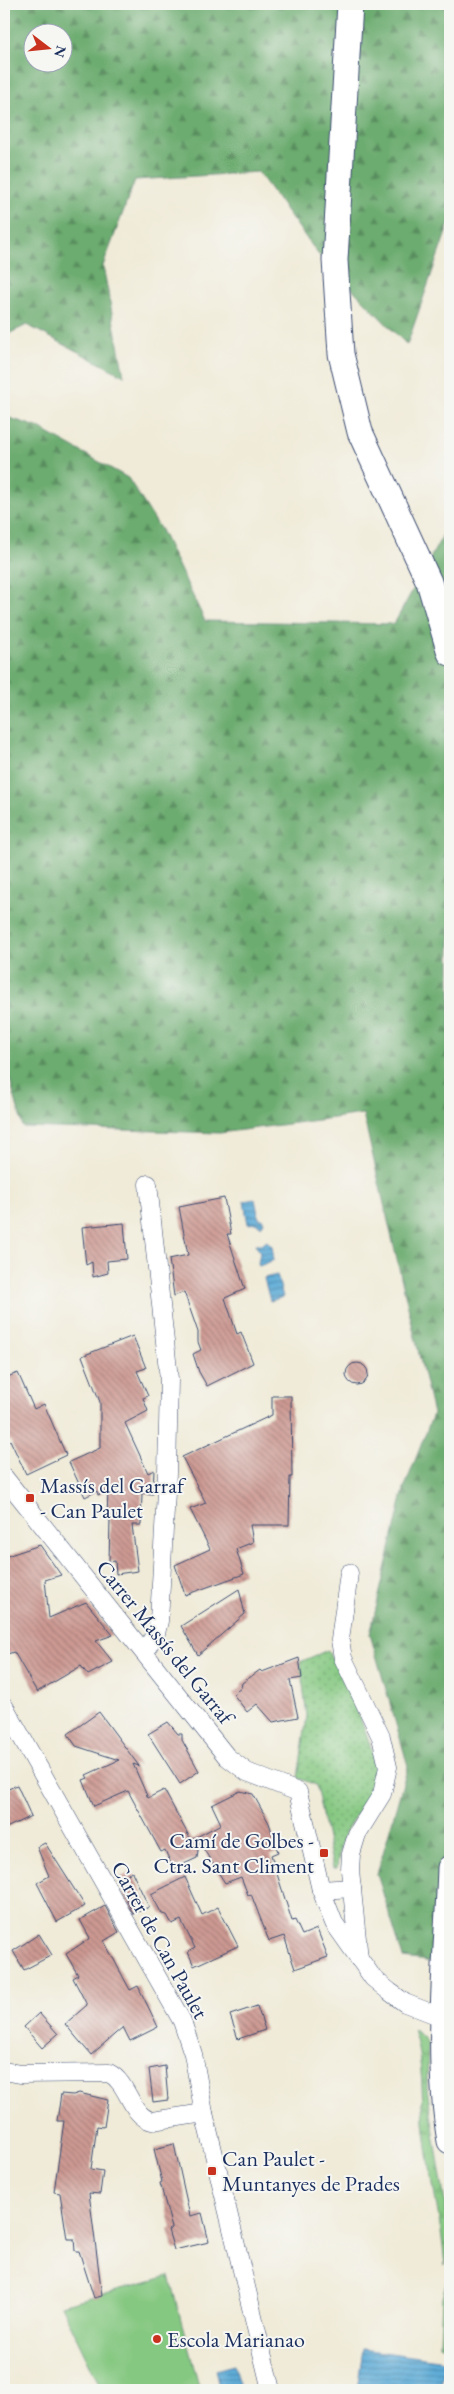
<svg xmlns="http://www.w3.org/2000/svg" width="454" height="2394" font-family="'EB Garamond',serif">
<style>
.grass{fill:url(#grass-tufts);stroke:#507c70}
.forest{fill:url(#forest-firs);stroke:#446e66;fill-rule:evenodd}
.park{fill:#85c881;stroke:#507c70}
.garden{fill:url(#garden-dots);stroke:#507c70}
.water{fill:url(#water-rules);stroke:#3c6e9a}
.building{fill:url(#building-back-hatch)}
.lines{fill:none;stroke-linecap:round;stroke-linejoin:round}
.street-casing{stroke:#3b4b70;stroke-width:19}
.secondary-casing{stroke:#3b4b70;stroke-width:27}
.street{stroke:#fff;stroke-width:18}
.secondary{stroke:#fff;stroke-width:25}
.poi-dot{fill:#c8321e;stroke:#f6f6f2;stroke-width:2}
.labels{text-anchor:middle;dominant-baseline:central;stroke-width:4;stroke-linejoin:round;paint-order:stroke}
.poi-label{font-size:22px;fill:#1b2f5e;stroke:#f6f6f2;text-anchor:start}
.street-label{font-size:22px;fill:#1b2f5e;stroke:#f6f6f2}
</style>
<defs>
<pattern id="grass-tufts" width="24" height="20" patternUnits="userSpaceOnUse" patternTransform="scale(1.25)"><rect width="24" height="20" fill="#85c881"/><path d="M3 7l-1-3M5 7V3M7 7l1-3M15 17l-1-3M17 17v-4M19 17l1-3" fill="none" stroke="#6ca36d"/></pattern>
<pattern id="forest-firs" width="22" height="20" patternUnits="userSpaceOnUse" patternTransform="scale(1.25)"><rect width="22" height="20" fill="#6cac6f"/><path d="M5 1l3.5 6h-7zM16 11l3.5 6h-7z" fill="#588c5e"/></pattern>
<pattern id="garden-dots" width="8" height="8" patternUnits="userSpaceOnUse" patternTransform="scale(1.25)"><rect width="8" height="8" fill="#85c881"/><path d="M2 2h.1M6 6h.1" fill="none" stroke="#6ca36d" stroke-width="1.8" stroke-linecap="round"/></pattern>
<pattern id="water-rules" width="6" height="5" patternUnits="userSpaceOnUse" patternTransform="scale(1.25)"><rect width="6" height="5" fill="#5eacd7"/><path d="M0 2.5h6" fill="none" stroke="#4d8cb2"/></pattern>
<pattern id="building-back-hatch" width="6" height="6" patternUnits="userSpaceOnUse" patternTransform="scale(1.25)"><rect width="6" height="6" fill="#cd9992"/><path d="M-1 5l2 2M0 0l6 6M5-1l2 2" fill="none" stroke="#a67d7a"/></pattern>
</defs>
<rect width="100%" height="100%" fill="#f6f6f2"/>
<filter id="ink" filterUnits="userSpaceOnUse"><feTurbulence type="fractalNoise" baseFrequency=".02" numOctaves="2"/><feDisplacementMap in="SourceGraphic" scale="10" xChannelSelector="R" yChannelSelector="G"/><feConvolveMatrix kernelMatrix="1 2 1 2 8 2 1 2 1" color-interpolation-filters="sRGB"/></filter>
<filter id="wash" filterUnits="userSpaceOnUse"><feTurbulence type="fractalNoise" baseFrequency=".0096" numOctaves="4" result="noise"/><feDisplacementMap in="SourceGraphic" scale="20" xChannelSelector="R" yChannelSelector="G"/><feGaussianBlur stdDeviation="1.12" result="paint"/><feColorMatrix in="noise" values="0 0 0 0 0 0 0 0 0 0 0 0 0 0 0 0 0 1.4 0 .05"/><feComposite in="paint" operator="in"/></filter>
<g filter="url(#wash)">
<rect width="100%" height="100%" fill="#f0ebd8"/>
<!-- grass -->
<g class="grass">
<path d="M413 2029 426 2040 428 2048 427 2088 450 2235V2246L445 2265C441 2220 430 2176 425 2132 421 2097 424 2063 413 2029Z"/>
<path d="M450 2268V2349L440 2344 442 2298Z"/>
</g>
<!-- forest -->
<g class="forest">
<path d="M4 4H450V221L407 345 318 254 258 172 135 180 103 266 124 376 27 325 4 336ZM32 32H62V62H32Z"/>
<path d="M4 416 37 427 128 478 161 530 205 621 394 624 450 522V1964L403 1958 377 1874 408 1766 370 1634 404 1489 433 1414 363 1114 220 1133 23 1127 4 1058Z"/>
</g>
<!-- park -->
<path class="park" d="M169 2276 200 2390H102L61 2305Z"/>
<!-- garden -->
<path class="garden" d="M328 1650C342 1681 384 1754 373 1785 369 1799 359 1810 352 1821 342 1836 339 1851 337 1868H333L316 1785 298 1778 307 1716 300 1662Z"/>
<!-- water -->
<g class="water">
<path d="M255 1199 259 1219H262L264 1222 261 1226 256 1223 248 1224 244 1201Z"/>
<path d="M267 1241 272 1246 274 1260 259 1266 258 1264 260 1252 255 1244H263Z"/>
<path d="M277 1275 283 1297 270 1301 264 1278Z"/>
<path d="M363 2349 445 2361 440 2390H357Z"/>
<path d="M234 2365 240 2390H220L215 2370Z"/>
</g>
<g id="blocks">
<!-- building -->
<g class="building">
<path d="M224 1198 231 1234H227L245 1289 225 1298 237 1334 241 1332 253 1363 207 1386 199 1372 193 1354 201 1350 198 1342V1332L184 1292 174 1296 169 1259 188 1255 179 1207Z"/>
<path d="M124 1223 127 1259 107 1261 108 1273 93 1277 92 1262 86 1265 82 1227Z"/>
<path d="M133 1336 146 1368 137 1371 148 1396 143 1398 148 1411 125 1423 148 1473 154 1470 153 1494 142 1493 141 1525H132L138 1571 116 1574 115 1561 109 1562 110 1519H107L108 1490 98 1495 97 1491 85 1497 69 1462 100 1448V1402L82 1356Z"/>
<circle cx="357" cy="1374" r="11"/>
<path d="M18 1373 34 1409 44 1404 66 1455 26 1474 10 1440 4 1443V1378Z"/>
<path d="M272 1396H291L292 1477H290L289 1525H250L253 1542 236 1549 244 1574 185 1595 175 1565 210 1549 190 1509 206 1503 182 1457 272 1415Z"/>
<path d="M40 1545 61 1575 45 1580 49 1618 86 1602 113 1635 96 1641 113 1662 88 1675 81 1666 37 1692 14 1652 7 1654 4 1641V1557Z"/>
<path d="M239 1589 245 1614 198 1655 181 1626Z"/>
<path d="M299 1658 302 1678 290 1680 298 1717 273 1722 257 1704 247 1712 233 1694 241 1688 242 1683 260 1670 262 1672Z"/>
<path d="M99 1712 139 1766 133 1764 148 1798 164 1790 191 1840 221 1824 212 1805 240 1791 253 1794 269 1823 278 1852 271 1855 292 1921 295 1920 302 1935 317 1929 328 1957 295 1969 284 1936 269 1941 251 1894 248 1895 241 1877 225 1883 199 1842 197 1858 173 1869 165 1850 161 1852 128 1791 94 1806 83 1780 88 1778 86 1775 119 1760 76 1746 68 1734Z"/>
<path d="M168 1722 178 1734H182V1740L199 1771 180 1784 148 1734Z"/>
<path d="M17 1785 31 1816 4 1829V1791Z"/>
<path d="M45 1843 85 1906 57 1922 37 1883 49 1876 37 1847Z"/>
<path d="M132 1872 149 1907 133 1914 117 1879Z"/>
<path d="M185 1877 202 1915 218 1907 238 1946 194 1966 188 1952 195 1948 181 1920 172 1924 167 1915 162 1914 151 1894Z"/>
<path d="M105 1906 119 1932 104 1941 130 1990 138 1986 158 2027 130 2041 123 2027 91 2055 65 2024 87 2005 73 1978 78 1975 66 1954 90 1938 80 1920Z"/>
<path d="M39 1934 52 1955 24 1970 13 1951Z"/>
<path d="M257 2006 265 2030 238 2039 230 2015Z"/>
<path d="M39 2013 58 2034 42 2048 24 2027Z"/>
<path d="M165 2066 168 2100 153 2102 149 2069Z"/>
<path d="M79 2093 108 2100 104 2127 97 2126 91 2169 103 2171 100 2194 89 2193 102 2296 94 2298 79 2251H75L74 2239H67L60 2193 54 2192 64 2121H57L61 2094 73 2095Z"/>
<path d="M174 2144 190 2216 202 2213 209 2242 174 2250 168 2230 172 2228 160 2183 162 2182 154 2149Z"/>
</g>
</g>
</g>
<g filter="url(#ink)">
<use href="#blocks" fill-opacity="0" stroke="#3b4b70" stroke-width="1"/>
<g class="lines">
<defs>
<g id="street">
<path d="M4 1477 227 1757 247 1772 298 1792 321 1890 334 1923 373 1978 390 1992 405 2003 444 2018"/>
<path d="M349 1573 340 1640 343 1658 381 1737 388 1767 382 1794 357 1834 351 1854 350 1870 359 1959"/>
<path d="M145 1651 156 1633 159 1621 167 1473 169 1379 148 1184"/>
<path d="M4 1706 182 2021 193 2054 204 2113 271 2390"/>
<path d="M321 1890 352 1888"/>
<path d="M4 2071 20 2074 109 2073C129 2083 130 2116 152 2121L204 2113"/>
</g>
<g id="secondary">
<path d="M350 4 335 260 341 354 360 432 429 582 450 653"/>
<path d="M450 1868C447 1956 435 2055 450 2141"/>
</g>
</defs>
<!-- street casing -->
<use href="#street" class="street-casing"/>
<!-- secondary casing -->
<use href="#secondary" class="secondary-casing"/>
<!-- street -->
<use href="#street" class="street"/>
<!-- secondary -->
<use href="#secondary" class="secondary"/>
</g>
</g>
<!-- markers -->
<g class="poi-dot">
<rect x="25" y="1493" width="10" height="10" rx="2.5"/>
<rect x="319" y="1848" width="10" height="10" rx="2.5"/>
<rect x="207" y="2166" width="10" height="10" rx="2.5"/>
<circle cx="157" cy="2339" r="5"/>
</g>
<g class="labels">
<!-- poi labels -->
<g class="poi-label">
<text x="40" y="1485">Massís del Garraf<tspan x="40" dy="25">- Can Paulet</tspan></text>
<text x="314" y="1840" text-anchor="end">Camí de Golbes -<tspan x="314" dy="25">Ctra. Sant Climent</tspan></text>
<text x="222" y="2158">Can Paulet -<tspan x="222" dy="25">Muntanyes de Prades</tspan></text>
<text x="167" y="2339">Escola Marianao</text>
</g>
<!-- street labels -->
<g class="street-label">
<text transform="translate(165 1642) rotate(51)">Carrer Massís del Garraf</text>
<text transform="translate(160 1940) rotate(61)">Carrer de Can Paulet</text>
</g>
</g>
<!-- margin -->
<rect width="454" height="2394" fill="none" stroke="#f6f6f2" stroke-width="20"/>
<!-- north arrow -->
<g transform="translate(48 48) rotate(106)"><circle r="24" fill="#f6f6f2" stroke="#9ea6b7"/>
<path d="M0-4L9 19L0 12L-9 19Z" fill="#c8321e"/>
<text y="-8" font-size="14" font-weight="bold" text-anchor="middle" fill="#1b2f5e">N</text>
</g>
</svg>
